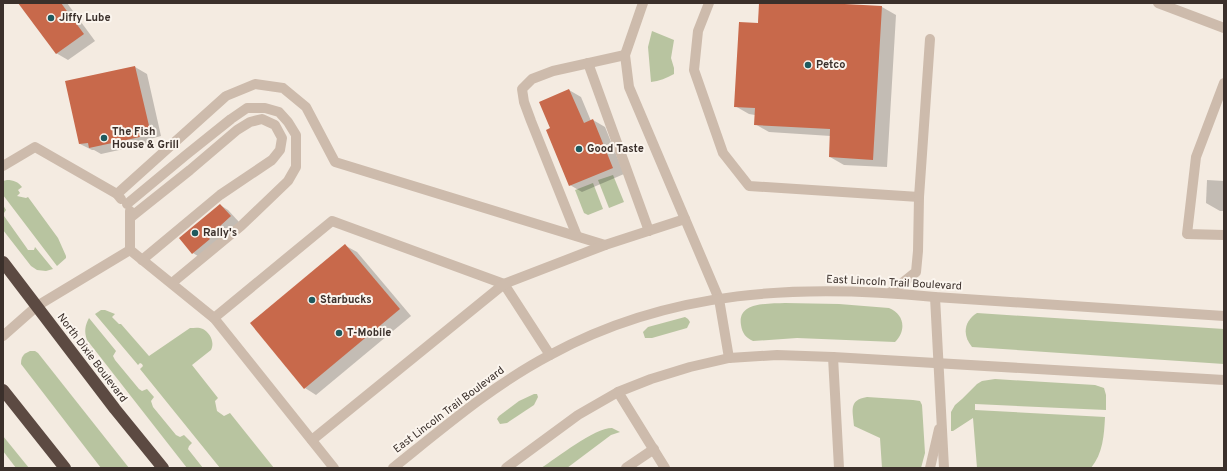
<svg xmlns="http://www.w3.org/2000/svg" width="1227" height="471" font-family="Overpass,sans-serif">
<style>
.green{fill:#b8c4a0}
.shadow{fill:#0003}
.building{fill:#c8694b}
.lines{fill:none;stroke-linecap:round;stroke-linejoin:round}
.minor{stroke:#cdbbac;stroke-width:10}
.highway{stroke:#5c4a42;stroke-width:12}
.poi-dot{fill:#1f5a5e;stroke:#fbf5ee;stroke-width:1.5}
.labels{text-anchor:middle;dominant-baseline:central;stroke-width:4;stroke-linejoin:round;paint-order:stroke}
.poi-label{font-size:11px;font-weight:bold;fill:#3b302b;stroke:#fbf5ee;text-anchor:start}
.street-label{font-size:11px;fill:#3b302b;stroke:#fbf5ee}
</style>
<rect width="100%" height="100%" fill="#f4ebe1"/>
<!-- green -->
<g class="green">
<path d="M652 31 674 40 671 58 674 68V74C667 78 659 81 651 82L648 47Z"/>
<path d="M613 175 624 202 609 208 598 180Z"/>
<path d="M7 180C14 180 18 182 22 187L18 190 20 193 17 196 26 198 28 197 58 238 66 256V258L57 266 3 195V181Z"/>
<path d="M593 183 603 209 588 215 584 213 575 190Z"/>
<path d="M3 205 6 210 4 213V216L26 247 28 250H34L35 247 53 269 46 271 37 270 31 266 3 230Z"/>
<path d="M785 303 839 304 889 308C904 314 907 330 895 342L797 338 753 341C746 338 742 333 741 325 737 301 769 304 785 303Z"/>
<path d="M101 310H105L115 314 112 317 119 324H121L149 356 190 328C194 328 199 327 203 329 210 333 215 342 211 350L192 365 218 398 215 401 217 411 224 416 230 413 274 468H220L140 369 143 366 142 364 140 363 138 365 95 314Z"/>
<path d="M977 313 1224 329V364L972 347C962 335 964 321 977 313Z"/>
<path d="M685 317 688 319 690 322 687 328 652 338H645L643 332 648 327Z"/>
<path d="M89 318 116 351 113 356 115 360 139 389 142 391 147 389 154 397 151 401 153 407 176 435 180 437 184 435 192 443 189 446 188 449 203 468H187L87 340C84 331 85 326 89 318Z"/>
<path d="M30 351H35L38 353 129 468H101L21 364C21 357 23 354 30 351Z"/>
<path d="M995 379 1095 385 1104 388 1106 395V410L975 404V410L1105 417C1104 436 1103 453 1091 468H977L973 418 953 431H951V412L955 405 962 399 977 384 982 381Z"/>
<path d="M534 394H537L538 397 534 405 507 423 500 424 497 419 499 416 519 401Z"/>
<path d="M867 397 913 400 920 401 922 405 925 453 921 468H882L880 438 854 426C853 411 848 400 867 397Z"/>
<path d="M612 428 620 432 611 435 567 468H541C557 458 594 428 612 428Z"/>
<path d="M3 436 29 468H16L3 451Z"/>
</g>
<!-- shadow -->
<g class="shadow">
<path d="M19 3H67L95 41 68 60 56 53Z"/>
<path d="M760 3H809L882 7 896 15 887 167 844 165 830 157 831 136 769 132 755 124V115L749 114 735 106 758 24Z"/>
<path d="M135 67 147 74 161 136 150 139 151 143 101 154 94 150H92L80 144 66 82Z"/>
<path d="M569 90 581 97 591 121 593 120 605 127 624 174 582 192 570 185 551 129Z"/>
<path d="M1207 180 1224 181V211H1220L1206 203Z"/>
<path d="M220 205 228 210 239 222 201 258 193 253Z"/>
<path d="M346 246 357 252 411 316 316 395 305 388Z"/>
</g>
<!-- building -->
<g class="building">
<path d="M18 3H61L84 34 56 54Z"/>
<path d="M759 3H826L882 6 873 160 829 157 830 129 754 125 755 108 734 107 739 22 758 23Z"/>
<path d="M135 66 150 130 139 132 140 137 89 148 88 143 79 144 65 81Z"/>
<path d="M569 89 584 123 593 119 613 168 569 186 546 130 550 128 539 102Z"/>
<path d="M220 204 231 216 208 237 210 239 192 254 179 238Z"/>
<path d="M345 244 400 309 304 389 250 323Z"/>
</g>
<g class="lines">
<!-- minor -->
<g class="minor">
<path d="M643 3 625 55 629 87 685 219"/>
<path d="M709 3 698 31 694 70 723 153 749 186 919 197 918 251 916 272 890 293"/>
<path d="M1158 3 1224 28"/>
<path d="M588 63 649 231"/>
<path d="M1224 83 1196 157 1187 234 1224 235"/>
<path d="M3 166 35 147 117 194 121 199"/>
<path d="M117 194 226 96 255 84 283 88 306 107 335 162 605 245"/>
<path d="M919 197 930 39"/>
<path d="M127 204 186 155 231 119 247 108H265L279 112 288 122 296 135V167L288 181 241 226 172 283"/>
<path d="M131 217 190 170 237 130 250 122 262 119 275 125 282 138 280 150 272 160 220 195 142 260"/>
<path d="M577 236 531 121 524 102 522 89 532 79 553 71 625 55"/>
<path d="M130 250 214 318 334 468"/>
<path d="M935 297 944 468"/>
<path d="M214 318 332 221 504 284 550 355"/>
<path d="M3 336 37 306 130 250V211"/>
<path d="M833 357 839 468"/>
<path d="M618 392 665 468"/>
<path d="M312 440 504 284 605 245 685 219 719 299 729 358"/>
<path d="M393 468C443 428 493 385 550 355 671 289 800 284 935 297L1224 316"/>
<path d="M506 468 578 415 618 392 651 379 690 367 729 358 777 355 833 357 1224 380"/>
<path d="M626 468 654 449"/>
<path d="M930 468 939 429"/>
</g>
<!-- highway -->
<g class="highway">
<path d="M3 262 115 409 163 468"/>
<path d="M3 390 65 468"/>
</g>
</g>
<!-- markers -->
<g class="poi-dot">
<circle cx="51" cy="18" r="4"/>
<circle cx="808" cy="65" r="4"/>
<circle cx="104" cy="138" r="4"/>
<circle cx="579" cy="149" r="4"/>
<circle cx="195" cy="233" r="4"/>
<circle cx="312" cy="300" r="4"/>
<circle cx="339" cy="333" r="4"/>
</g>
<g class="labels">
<!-- poi labels -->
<g class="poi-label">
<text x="59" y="18">Jiffy Lube</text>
<text x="816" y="65">Petco</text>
<text x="112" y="132">The Fish<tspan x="112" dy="13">House &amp; Grill</tspan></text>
<text x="587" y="149">Good Taste</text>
<text x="203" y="233">Rally's</text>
<text x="320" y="300">Starbucks</text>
<text x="347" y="333">T-Mobile</text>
</g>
<!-- street labels -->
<g class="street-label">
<text transform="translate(894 283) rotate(3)">East Lincoln Trail Boulevard</text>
<text transform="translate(92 358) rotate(53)">North Dixie Boulevard</text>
<text transform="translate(449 410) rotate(-37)">East Lincoln Trail Boulevard</text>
</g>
</g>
<!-- border -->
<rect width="1227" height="471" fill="none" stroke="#3b302b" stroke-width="8"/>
</svg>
